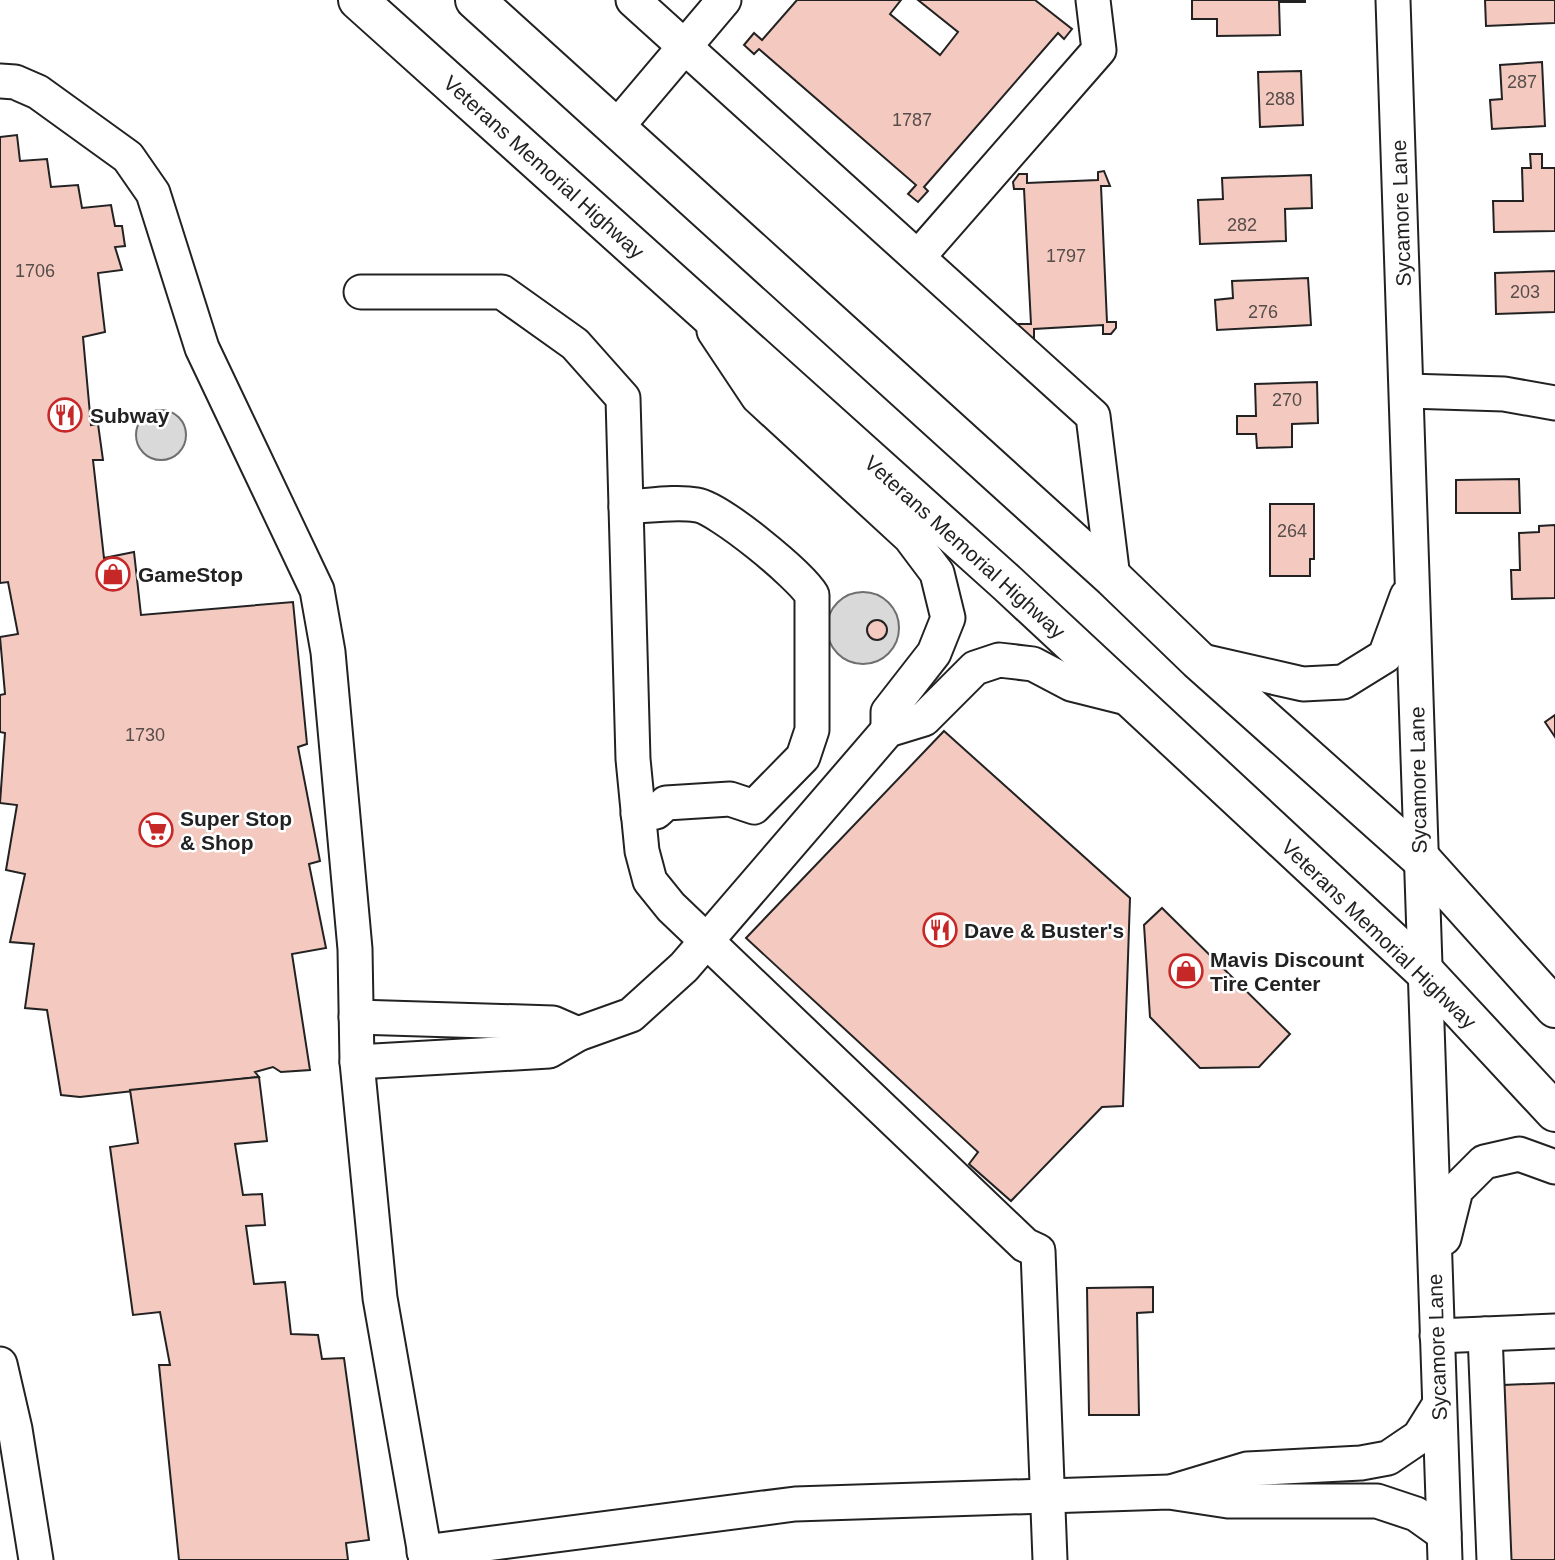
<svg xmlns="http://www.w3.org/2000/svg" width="1555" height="1560" font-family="Arial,sans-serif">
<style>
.water{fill:#d9d9d9;stroke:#6f6f6f;stroke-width:2}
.building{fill:#f3c9c0;stroke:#222;stroke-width:2}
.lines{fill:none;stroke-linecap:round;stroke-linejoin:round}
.minor-casing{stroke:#222;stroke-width:37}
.highway-casing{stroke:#222;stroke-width:42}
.minor{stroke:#fff;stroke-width:33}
.highway{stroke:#fff;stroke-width:38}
.labels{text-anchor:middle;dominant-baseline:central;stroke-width:5;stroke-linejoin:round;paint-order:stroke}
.number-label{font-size:18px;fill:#564c4a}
.street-label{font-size:21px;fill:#222;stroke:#fff}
.poi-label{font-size:21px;font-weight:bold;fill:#222;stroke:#fff;text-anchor:start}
</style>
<rect width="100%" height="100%" fill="#fff"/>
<!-- water -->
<g class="water">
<circle cx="161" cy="435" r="25"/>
<circle cx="863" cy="628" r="36"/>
</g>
<!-- building -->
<g class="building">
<path d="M797 0H901L890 14 940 55 958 32 918 0H1035L1072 29 1064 39 1058 33 924 187 928 191 918 202 908 194 916 185 759 49 754 54 744 45 754 33 762 40Z"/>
<path d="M1192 0H1305V2H1279L1280 35 1217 36V19H1192Z"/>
<path d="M1485 0H1555V23L1486 26Z"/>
<path d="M1542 62 1545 126 1492 129 1490 100 1502 99 1500 65Z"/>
<path d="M1301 71 1303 125 1260 127 1258 72Z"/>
<path d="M17 135 20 161 47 159 51 187 78 185 82 208 111 205 115 226H122L125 246 115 247 122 270 98 273 105 332 83 337 91 425 98 424 103 460H93L104 558 134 552 141 615 293 602 307 744 298 747 320 861 309 864 326 948 292 954 310 1070 281 1072 273 1067 255 1072 259 1077 80 1097 61 1095 47 1010 25 1008 34 944 10 942 25 874 6 870 17 805 0 803 5 733 0 732V695L5 694 0 637 18 634 8 582 0 583V137Z"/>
<path d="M1530 154H1542V168H1555V231L1494 232 1493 201H1523L1522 168H1531Z"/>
<path d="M1104 171 1110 186H1101L1107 322H1116V328L1111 334H1103V325L1034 329V339H1026L1019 333V324H1031L1024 189H1014L1013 182 1019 174H1027V183L1098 180V172Z"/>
<path d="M1311 175 1312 208 1285 209 1286 241 1200 244 1198 200 1223 199 1222 178Z"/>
<path d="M1555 271V312L1496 314 1495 273Z"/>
<path d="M1308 278 1311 325 1217 330 1215 300 1233 298 1232 281Z"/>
<path d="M1317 382 1318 423 1292 424V447L1257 448 1256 434H1237V416H1256L1255 384Z"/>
<path d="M1519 479 1520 513H1456V480Z"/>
<path d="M1270 504H1314V559H1310V576H1270Z"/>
<path d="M1555 525V598L1512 599 1511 570H1520L1519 533 1539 532V526Z"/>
<circle cx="877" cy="630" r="10"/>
<path d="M1555 715V737L1545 722Z"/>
<path d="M944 731 1130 898 1123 1106 1102 1107 1011 1201 969 1164 978 1152 746 938Z"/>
<path d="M1162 908 1290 1034 1259 1067 1200 1068 1150 1017 1144 925Z"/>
<path d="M259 1077 267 1141 235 1144 243 1195 262 1194 265 1225 246 1226 254 1284 285 1282 291 1334 318 1335 322 1359 344 1358 369 1540 346 1543 348 1560H179L159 1365H170L160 1312 133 1315 110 1147 138 1143 130 1090Z"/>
<path d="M1153 1287V1312L1137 1313 1139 1415H1089L1087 1288Z"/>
<path d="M1555 1383V1560H1510L1503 1385Z"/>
</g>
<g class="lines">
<defs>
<g id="minor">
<path d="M633 0 1093 416 1113 578"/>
<path d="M1393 0C1413 520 1424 1040 1445 1560"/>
<path d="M0 81 15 82 38 92 128 157 153 193 202 348 317 590 328 652 355 949 357 1062 380 1298 426 1560"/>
<path d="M615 129 724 0"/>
<path d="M918 257 1099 50 1093 0"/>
<path d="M361 292H502L575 344 623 398 633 759 642 851 650 881 671 907 1025 1245 1038 1251 1050 1560"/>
<path d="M714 331 758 397 910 537 937 573 948 618 934 653 888 712V730"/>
<path d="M1408 391 1504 394 1555 403"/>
<path d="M626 507C648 506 675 501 697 505 719 508 800 575 812 595V730L803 757 754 807 730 799 666 803 656 812 638 814"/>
<path d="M1198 660 1303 684 1343 682 1385 656 1407 596"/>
<path d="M356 1017 553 1023 578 1034"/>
<path d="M357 1062 549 1051 578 1034 631 1015 684 967 888 730 924 719 975 668 999 660 1033 664 1071 684 1127 698"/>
<path d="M1444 1238 1456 1190 1484 1162 1519 1154 1555 1167"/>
<path d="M1485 1334 1494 1560"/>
<path d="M1437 1336 1555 1331"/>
<path d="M0 1364 15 1429 36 1560"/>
<path d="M1174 1491 1247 1469 1361 1463 1388 1458 1419 1437 1439 1405"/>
<path d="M424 1552 795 1504 1169 1492 1228 1501H1377L1416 1514 1444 1534"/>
</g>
<g id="highway">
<path d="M358 0 1007 583 1423 970 1555 1112"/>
<path d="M475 0 1113 578 1198 660 1420 858 1555 1008"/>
</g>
</defs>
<!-- minor casing -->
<use href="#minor" class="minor-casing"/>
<!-- highway casing -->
<use href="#highway" class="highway-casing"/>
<!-- minor -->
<use href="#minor" class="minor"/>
<!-- highway -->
<use href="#highway" class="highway"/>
</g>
<!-- icons -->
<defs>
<symbol id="restaurant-ring" viewBox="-11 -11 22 22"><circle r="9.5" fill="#fff" stroke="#c62828" stroke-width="1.5"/><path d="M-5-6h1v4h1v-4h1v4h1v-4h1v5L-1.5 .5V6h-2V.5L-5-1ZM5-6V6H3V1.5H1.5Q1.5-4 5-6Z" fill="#c62828"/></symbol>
<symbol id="shop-ring" viewBox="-11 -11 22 22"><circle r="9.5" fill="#fff" stroke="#c62828" stroke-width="1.5"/><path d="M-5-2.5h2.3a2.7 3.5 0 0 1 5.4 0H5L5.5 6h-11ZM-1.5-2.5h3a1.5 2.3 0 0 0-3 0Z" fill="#c62828"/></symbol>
<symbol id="supermarket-ring" viewBox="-11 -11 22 22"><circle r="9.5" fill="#fff" stroke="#c62828" stroke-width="1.5"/><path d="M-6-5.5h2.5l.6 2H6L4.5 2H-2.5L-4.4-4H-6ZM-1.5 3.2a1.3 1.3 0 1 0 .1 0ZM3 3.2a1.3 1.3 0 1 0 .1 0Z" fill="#c62828"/></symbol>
</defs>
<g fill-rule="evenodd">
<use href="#restaurant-ring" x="46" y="396" width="38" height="38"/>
<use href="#shop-ring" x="94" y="555" width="38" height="38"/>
<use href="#supermarket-ring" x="137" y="811" width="38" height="38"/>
<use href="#restaurant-ring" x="921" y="911" width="38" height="38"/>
<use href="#shop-ring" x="1167" y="952" width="38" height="38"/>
</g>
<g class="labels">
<!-- number labels -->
<g class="number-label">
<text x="1522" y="82">287</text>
<text x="1280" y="99">288</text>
<text x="912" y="120">1787</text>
<text x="1242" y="225">282</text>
<text x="1066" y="256">1797</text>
<text x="35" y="271">1706</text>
<text x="1525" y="292">203</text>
<text x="1263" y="312">276</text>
<text x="1287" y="400">270</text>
<text x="1292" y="531">264</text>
<text x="145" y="735">1730</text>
</g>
<!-- street labels -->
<g class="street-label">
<text transform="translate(544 167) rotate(42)">Veterans Memorial Highway</text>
<text transform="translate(1401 213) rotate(-92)">Sycamore Lane</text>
<text transform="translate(965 547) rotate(42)">Veterans Memorial Highway</text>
<text transform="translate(1418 780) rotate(-91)">Sycamore Lane</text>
<text transform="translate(1379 934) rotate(44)">Veterans Memorial Highway</text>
<text transform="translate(1437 1347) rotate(-92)">Sycamore Lane</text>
</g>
<!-- poi labels -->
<g class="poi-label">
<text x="90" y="415">Subway</text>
<text x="138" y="574">GameStop</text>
<text x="180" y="818">Super Stop<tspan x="180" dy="24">&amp; Shop</tspan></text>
<text x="964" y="930">Dave &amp; Buster's</text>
<text x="1210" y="959">Mavis Discount<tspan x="1210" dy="24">Tire Center</tspan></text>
</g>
</g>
</svg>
